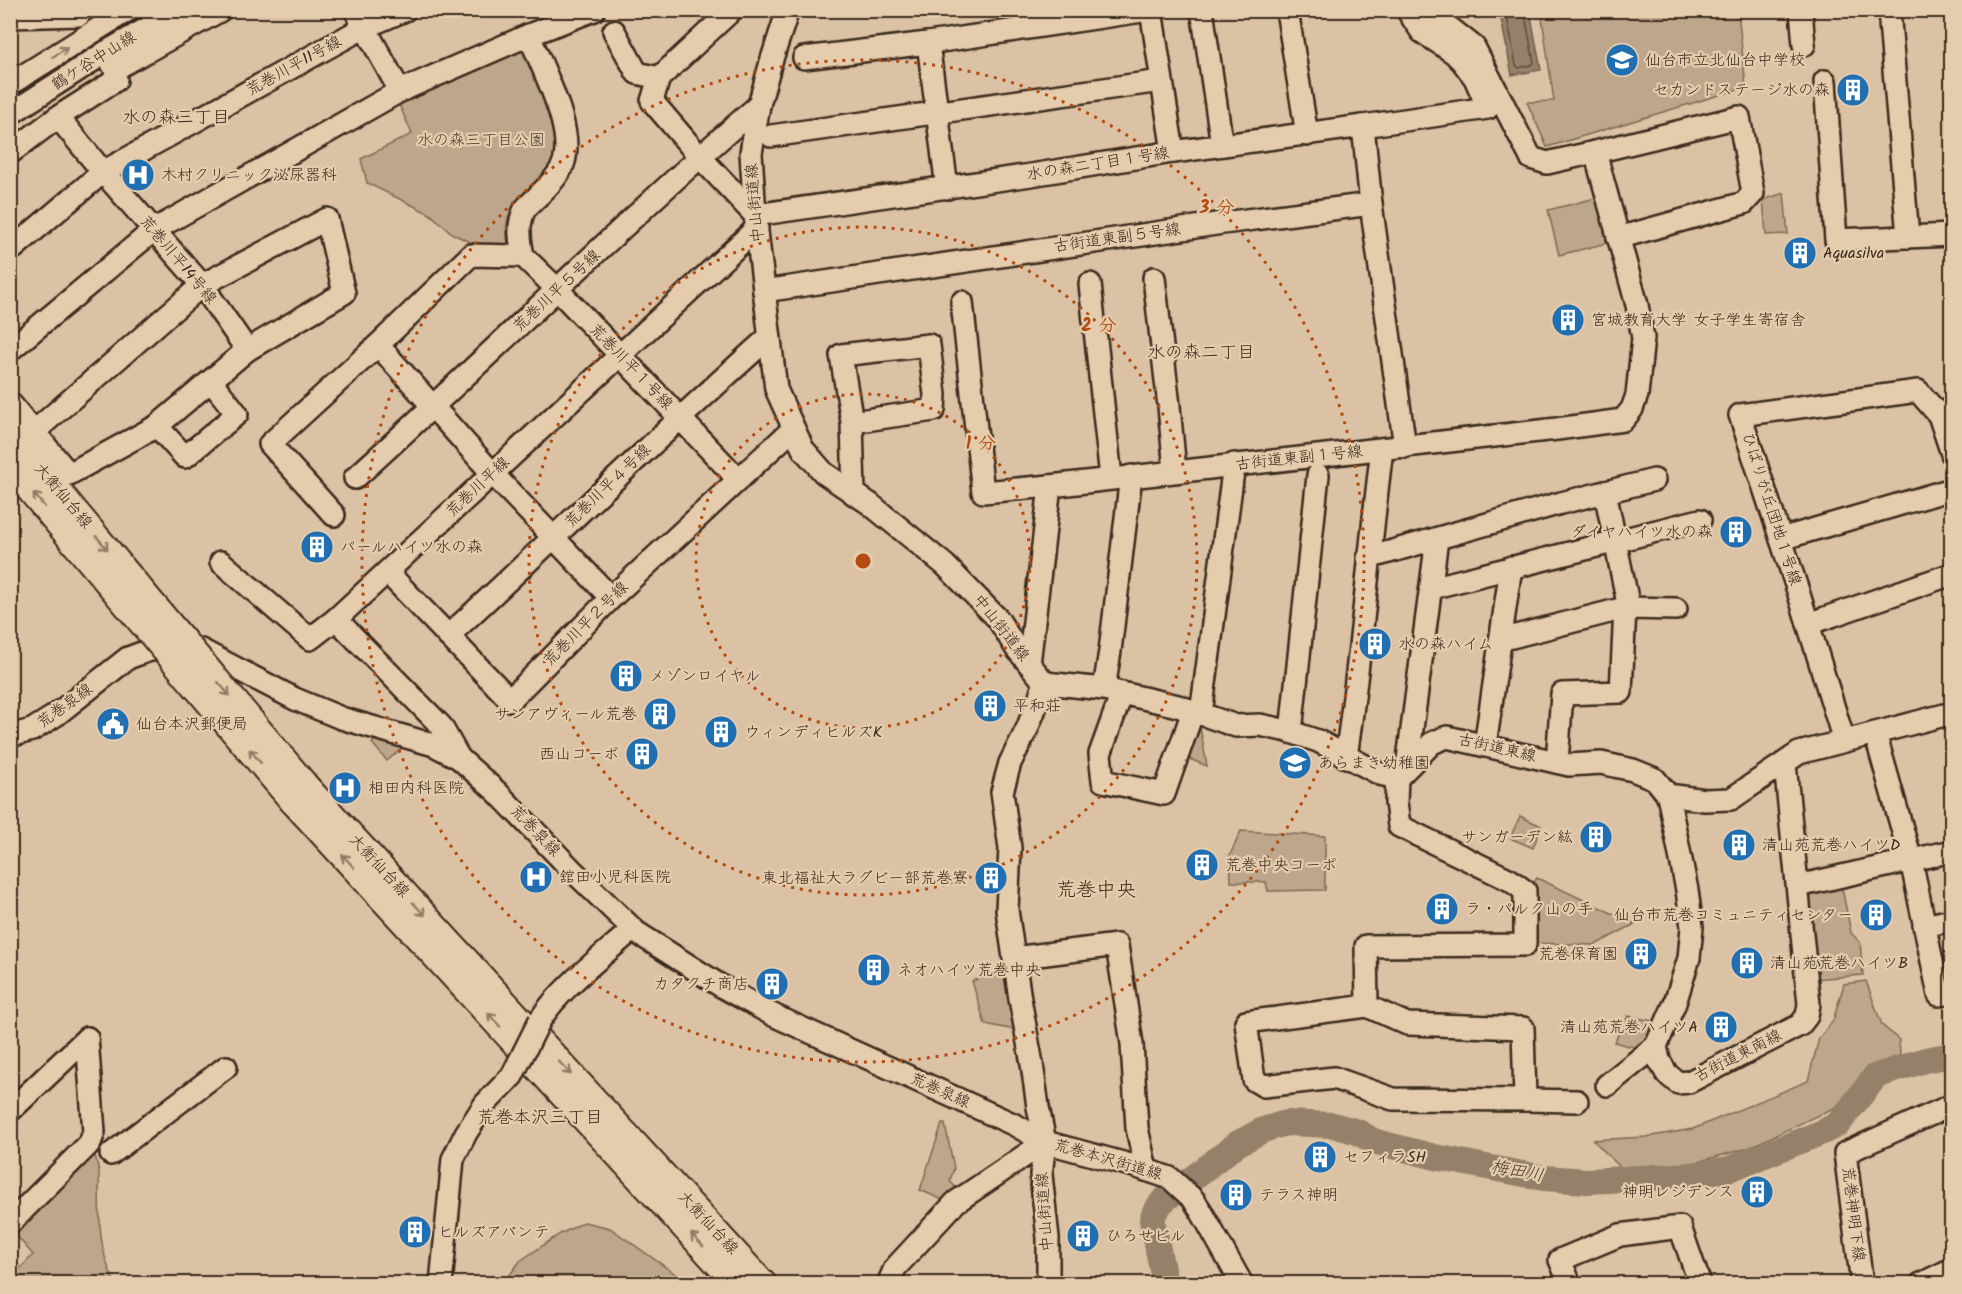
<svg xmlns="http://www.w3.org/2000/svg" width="1962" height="1294" font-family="Kalam,'Klee One',sans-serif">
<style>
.green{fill:#bda68b;stroke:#7c6854;stroke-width:1.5}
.water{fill:#95806a;stroke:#715e4c;stroke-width:1.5}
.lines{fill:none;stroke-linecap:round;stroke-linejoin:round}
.shore{stroke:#5f4c3c;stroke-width:1.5}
.river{stroke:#95806a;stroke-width:26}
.minor-casing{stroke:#3b2a1e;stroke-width:26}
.major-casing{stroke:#3b2a1e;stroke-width:30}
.minor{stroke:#e5ccad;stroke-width:21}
.major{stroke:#e5ccad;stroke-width:26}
.minor-bridge-casing{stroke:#3b2a1e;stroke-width:26;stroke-linecap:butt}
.major-bridge-casing{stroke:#3b2a1e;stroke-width:30;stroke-linecap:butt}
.minor-bridge{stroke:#e5ccad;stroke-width:21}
.major-bridge{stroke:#e5ccad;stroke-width:26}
.oneway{stroke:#907b66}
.ring{fill:none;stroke:#b44b11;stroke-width:3;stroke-dasharray:3 6}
.labels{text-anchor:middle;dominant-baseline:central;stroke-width:4.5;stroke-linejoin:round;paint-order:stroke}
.poi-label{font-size:16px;fill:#3b2a1e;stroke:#e5ccad;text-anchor:start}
.street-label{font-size:16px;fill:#3b2a1e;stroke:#e5ccad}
.park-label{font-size:16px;fill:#4e3d2e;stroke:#e5ccad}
.neighbourhood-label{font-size:18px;fill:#3b2a1e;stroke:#e5ccad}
.water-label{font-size:18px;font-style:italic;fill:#4d3b2d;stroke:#e5ccad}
.quarter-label{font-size:20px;fill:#3b2a1e;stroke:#e5ccad}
.centre{fill:#b44b11;stroke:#e5ccad;stroke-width:3}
.ring-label{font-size:18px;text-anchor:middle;font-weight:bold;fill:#b44b11;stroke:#e5ccad;stroke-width:4.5;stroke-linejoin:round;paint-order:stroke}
</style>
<rect width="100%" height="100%" fill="#dbc2a4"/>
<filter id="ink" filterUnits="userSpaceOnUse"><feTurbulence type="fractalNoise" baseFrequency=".0167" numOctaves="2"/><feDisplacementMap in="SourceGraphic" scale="12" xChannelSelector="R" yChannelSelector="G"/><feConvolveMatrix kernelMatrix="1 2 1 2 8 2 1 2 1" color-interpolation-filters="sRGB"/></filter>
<g filter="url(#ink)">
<!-- green -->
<g class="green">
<path d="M1541 11H1738L1746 87 1547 147 1527 102 1554 101Z"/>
<path d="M524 49C538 81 561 118 556 154 556 159 553 163 551 167 533 200 496 199 509 248H483L453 234 430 214 367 183 361 159 412 134 398 102Z"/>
<path d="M1784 193 1788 234 1766 235 1763 200Z"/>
<path d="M1604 196 1615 241 1559 255 1548 210Z"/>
<path d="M1199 721 1207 766 1182 756Z"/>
<path d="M375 740 403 747 387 761 372 743Z"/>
<path d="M1520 816 1541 826 1533 848 1510 838Z"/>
<path d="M1241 831 1325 836V890L1268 891 1266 882H1231L1230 855Z"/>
<path d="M1537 878 1635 924 1595 945 1533 943 1529 892Z"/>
<path d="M1841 883 1851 933 1860 942 1863 975 1814 979 1805 897 1810 890Z"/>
<path d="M1009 966 1020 1031 985 1024 972 981Z"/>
<path d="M1866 981 1882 1025 1899 1040 1900 1056 1867 1067 1838 1106 1748 1148 1693 1163 1620 1167 1593 1140 1646 1137 1693 1129 1808 1081 1819 1038 1833 1021 1844 984Z"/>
<path d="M1628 1016 1659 1022 1644 1050 1614 1042Z"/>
<path d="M942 1124H945L954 1168 950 1181 959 1191 945 1201 920 1190Z"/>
<path d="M93 1145C94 1155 98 1163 99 1173 100 1214 96 1245 115 1283H16L11 1278 33 1255 11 1229Z"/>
<path d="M584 1222 610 1228 688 1283H504L520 1261 560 1234Z"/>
</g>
<!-- water -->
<path class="water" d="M1516 11H1530L1541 70 1512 75 1500 14Z"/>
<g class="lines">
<!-- shore -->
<path class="shore" d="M1508 10 1507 17 1516 65 1519 68 1531 65 1534 63 1524 10"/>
<!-- river -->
<path class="river" d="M1165 1284 1152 1220 1155 1211 1163 1201 1237 1144 1263 1130 1286 1123 1333 1125 1358 1132 1373 1141 1435 1157 1544 1178 1587 1181 1685 1176 1729 1169 1823 1132 1838 1124 1876 1076 1925 1060 1952 1055"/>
<defs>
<g id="minor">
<path d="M355 10 400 91"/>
<path d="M732 10 659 78 652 101 699 156 755 215 1031 175 1173 152 1363 126 1371 204"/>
<path d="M788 10 771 62 759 105 751 153 755 215 776 389 803 449 824 473 870 504 945 565 998 619 1016 648 1045 683 1027 729 1010 763 1002 792 1010 848 1007 910 1020 999 1032 1064 1038 1107 1045 1142 1041 1175 1048 1238V1284"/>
<path d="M1151 10 1173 152"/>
<path d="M1202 10 1222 145"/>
<path d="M1287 10 1307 135"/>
<path d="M1801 10 1804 45"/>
<path d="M1889 10 1908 237"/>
<path d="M10 17 79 15"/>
<path d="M614 31 637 73 659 78"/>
<path d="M928 43 947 188"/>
<path d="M804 58 928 43 1149 10"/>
<path d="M115 69 221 10"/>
<path d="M1825 81 1836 240 1952 235"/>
<path d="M10 84 128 10"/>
<path d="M10 114 106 52 179 10"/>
<path d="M58 117 103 172 202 285 247 350"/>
<path d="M1363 126 1488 108 1475 78 1462 61 1454 53 1422 32 1407 10"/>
<path d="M771 136 1161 81"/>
<path d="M1595 152 1739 117 1753 193 1744 203 1618 238"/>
<path d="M10 153 58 117 116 80 115 69 106 52"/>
<path d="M10 251 103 172 363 28 405 10"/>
<path d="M523 256 558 290 738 479"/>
<path d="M523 256C520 240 517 224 525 209 537 196 554 183 562 167 578 134 542 68 529 35"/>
<path d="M1154 278 1169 406 1175 471"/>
<path d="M1090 284 1111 478"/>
<path d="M764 291 1223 223 1371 204 1405 447"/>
<path d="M962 302 983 492 1050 486"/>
<path d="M378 345 492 473 611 598"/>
<path d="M10 350 154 230 400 91 529 35 594 10"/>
<path d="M10 403 69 474 157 426 247 350 344 293 327 219 202 285 35 431"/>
<path d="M852 422 841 355 929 345 935 395 934 410 852 422 854 494"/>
<path d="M157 426 185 457 237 414 211 381"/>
<path d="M355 478C491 355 621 224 759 105"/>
<path d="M1605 492 1629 608"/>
<path d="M334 515 270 444 378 345 471 255 523 256"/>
<path d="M1781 539 1952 489"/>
<path d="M1368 558 1561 503 1654 480"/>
<path d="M221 562 310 639 336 619"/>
<path d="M387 572 510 700 611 598 793 429"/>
<path d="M1431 588 1700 520"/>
<path d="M1808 624 1952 574"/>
<path d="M448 636C556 537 660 434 769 337"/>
<path d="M1500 640 1625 608 1676 609"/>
<path d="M1029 664 1050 486 1557 429 1623 420 1632 409 1637 395 1643 338 1637 305 1595 152 1547 163 1531 158 1474 47 1427 10"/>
<path d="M1045 683 1104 689 1178 706 1236 726 1260 725 1288 731 1318 741 1380 774 1397 778 1432 743 1447 737 1569 765 1601 763 1633 770 1655 779 1668 795 1705 800 1731 799 1799 753 1952 713"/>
<path d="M1104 689 1110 651 1131 476"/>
<path d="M1122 693 1100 754 1103 781 1164 794 1193 711"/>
<path d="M1201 714 1234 464"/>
<path d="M1291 732 1318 475"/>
<path d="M1875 733 1911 860 1939 995 1952 993"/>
<path d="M10 736 32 730 56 715 128 658 147 651 171 646 201 650 295 699 341 718 434 745 459 758 497 792 572 870 636 932 721 986 775 1016 1015 1125 1045 1142 1134 1166 1170 1178 1193 1199 1201 1211 1242 1284"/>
<path d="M1844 741 1798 591 1740 415 1918 391 1939 415 1952 454"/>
<path d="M1485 746 1511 567"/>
<path d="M1346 757C1361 655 1369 552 1382 449"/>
<path d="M459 758 441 726 336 619 757 228"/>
<path d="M1557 762 1562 694 1621 692 1625 608"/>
<path d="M1407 767 1437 539"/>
<path d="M1668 795 1687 890 1692 927 1689 958 1675 1003 1656 1046 1659 1060 1667 1074 1678 1083 1689 1082 1800 1025 1807 1016 1809 1004 1785 764"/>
<path d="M1798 886 1952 851"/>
<path d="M1924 926 1952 920"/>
<path d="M1014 958 1117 945 1132 1044 1137 1128 1146 1170"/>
<path d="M1367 1006 1246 1022 1254 1080 1264 1086 1334 1078 1393 1099 1525 1100 1523 1028 1407 1024 1367 1006 1366 946 1525 945V891L1510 880 1399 826 1396 802 1397 778"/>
<path d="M540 1020C560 988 604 955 633 929"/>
<path d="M1607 1085 1656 1046"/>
<path d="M1525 1100 1577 1101"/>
<path d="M10 1111 87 1038"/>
<path d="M111 1154 226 1067"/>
<path d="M10 1223 90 1143 94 1132 87 1038"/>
<path d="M441 1284 453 1159 466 1133 485 1104 512 1076"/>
<path d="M888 1284 895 1268 956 1202 1045 1142"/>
<path d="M1570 1284 1560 1260 1620 1235 1680 1227 1700 1284"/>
<path d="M1862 1284 1845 1153 1952 1105"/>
<path d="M1921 1284 1952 1269"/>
</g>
<g id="major">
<path d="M10 434 159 612"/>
<path d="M10 466 144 625"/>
<path d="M308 789 763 1284"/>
<path d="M293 801 737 1284"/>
</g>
</defs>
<!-- minor casing -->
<use href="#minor" class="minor-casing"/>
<!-- major casing -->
<use href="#major" class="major-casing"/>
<!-- minor -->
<use href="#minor" class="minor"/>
<!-- major -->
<use href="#major" class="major"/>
<defs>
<path id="minor-bridge" d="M512 1076 540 1020"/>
<g id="major-bridge">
<path d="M159 612 308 789"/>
<path d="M144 625 293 801"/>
</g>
</defs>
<!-- minor-bridge casing -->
<use href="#minor-bridge" class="minor-bridge-casing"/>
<!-- major-bridge casing -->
<use href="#major-bridge" class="major-bridge-casing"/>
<!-- minor-bridge -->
<use href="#minor-bridge" class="minor-bridge"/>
<!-- major-bridge -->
<use href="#major-bridge" class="major-bridge"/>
</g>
<!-- one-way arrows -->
<defs><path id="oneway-shaft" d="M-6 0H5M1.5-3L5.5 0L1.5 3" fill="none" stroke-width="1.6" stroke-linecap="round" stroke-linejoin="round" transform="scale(1.5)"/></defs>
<g class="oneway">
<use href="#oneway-shaft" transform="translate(60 52) rotate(-33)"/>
<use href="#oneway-shaft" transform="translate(39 500) rotate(-130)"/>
<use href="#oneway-shaft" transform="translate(102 543) rotate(50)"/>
<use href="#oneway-shaft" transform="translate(224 689) rotate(50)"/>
<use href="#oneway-shaft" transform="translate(255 756) rotate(-130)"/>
<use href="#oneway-shaft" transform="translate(348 861) rotate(-133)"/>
<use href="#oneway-shaft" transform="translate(419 909) rotate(47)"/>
<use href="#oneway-shaft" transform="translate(494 1020) rotate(-133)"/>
<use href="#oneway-shaft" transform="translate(565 1068) rotate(47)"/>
<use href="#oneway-shaft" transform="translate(697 1240) rotate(-133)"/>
</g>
</g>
<!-- distance rings -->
<g class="ring">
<circle cx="863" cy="561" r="167"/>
<circle cx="863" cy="561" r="334"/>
<circle cx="863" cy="561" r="501"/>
</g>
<!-- icons -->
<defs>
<symbol id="school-disc" viewBox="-11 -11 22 22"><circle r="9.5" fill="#1f6fb2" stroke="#e5ccad"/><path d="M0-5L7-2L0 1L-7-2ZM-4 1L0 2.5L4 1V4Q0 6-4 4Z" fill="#fff"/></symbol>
<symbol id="building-disc" viewBox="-11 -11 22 22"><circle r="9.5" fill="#1f6fb2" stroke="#e5ccad"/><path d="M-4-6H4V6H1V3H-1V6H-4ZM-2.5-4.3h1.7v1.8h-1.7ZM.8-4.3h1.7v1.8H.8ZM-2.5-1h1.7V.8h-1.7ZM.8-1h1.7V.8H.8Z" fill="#fff"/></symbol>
<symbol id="hospital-disc" viewBox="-11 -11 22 22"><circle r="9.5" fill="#1f6fb2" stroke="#e5ccad"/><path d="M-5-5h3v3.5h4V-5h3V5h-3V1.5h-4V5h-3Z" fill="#fff"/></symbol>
<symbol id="civic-disc" viewBox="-11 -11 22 22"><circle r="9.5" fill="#1f6fb2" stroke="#e5ccad"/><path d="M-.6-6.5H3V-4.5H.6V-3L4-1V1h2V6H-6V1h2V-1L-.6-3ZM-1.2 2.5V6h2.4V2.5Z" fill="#fff"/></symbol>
</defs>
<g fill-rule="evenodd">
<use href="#school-disc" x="1603" y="41" width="38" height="38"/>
<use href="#building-disc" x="1834" y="71" width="38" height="38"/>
<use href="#hospital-disc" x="119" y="156" width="38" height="38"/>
<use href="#building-disc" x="1781" y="234" width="38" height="38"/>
<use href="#building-disc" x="1549" y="301" width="38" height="38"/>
<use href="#building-disc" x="1717" y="513" width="38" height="38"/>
<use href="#building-disc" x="298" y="528" width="38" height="38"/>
<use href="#building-disc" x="1356" y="625" width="38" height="38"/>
<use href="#building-disc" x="607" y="657" width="38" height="38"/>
<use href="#building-disc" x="971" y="687" width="38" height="38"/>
<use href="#building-disc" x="641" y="695" width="38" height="38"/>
<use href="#civic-disc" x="94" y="705" width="38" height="38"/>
<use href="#building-disc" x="702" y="713" width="38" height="38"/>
<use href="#building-disc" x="623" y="735" width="38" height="38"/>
<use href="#school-disc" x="1276" y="744" width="38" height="38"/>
<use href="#hospital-disc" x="326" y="769" width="38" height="38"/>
<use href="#building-disc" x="1577" y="818" width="38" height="38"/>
<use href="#building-disc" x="1720" y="826" width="38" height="38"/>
<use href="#building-disc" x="1183" y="846" width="38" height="38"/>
<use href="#hospital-disc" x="517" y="858" width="38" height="38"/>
<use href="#building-disc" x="972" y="859" width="38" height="38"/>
<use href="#building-disc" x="1423" y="890" width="38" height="38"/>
<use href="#building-disc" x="1857" y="896" width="38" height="38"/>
<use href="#building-disc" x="1622" y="935" width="38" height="38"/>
<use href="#building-disc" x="1728" y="944" width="38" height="38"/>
<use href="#building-disc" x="855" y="951" width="38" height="38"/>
<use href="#building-disc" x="753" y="965" width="38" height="38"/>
<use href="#building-disc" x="1702" y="1008" width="38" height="38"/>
<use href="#building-disc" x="1301" y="1138" width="38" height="38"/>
<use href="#building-disc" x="1738" y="1173" width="38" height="38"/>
<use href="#building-disc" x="1217" y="1176" width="38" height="38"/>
<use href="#building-disc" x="396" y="1213" width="38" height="38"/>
<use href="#building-disc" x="1064" y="1217" width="38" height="38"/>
</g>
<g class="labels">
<!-- poi labels -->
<g class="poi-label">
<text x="1645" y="60">仙台市立北仙台中学校</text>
<text x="1830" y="90" text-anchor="end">セカンドステージ水の森</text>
<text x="161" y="175">木村クリニック泌尿器科</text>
<text x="1823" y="253">Aquasilva</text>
<text x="1591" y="320">宮城教育大学 女子学生寄宿舎</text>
<text x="1713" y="532" text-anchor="end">ダイヤハイツ水の森</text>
<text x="340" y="547">パールハイツ水の森</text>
<text x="1398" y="644">水の森ハイム</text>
<text x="649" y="676">メゾンロイヤル</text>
<text x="1013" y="706">平和荘</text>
<text x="637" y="714" text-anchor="end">サンアヴィール荒巻</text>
<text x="136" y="724">仙台本沢郵便局</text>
<text x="744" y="732">ウィンディヒルズK</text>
<text x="619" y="754" text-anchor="end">西山コーポ</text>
<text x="1318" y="763">あらまき幼稚園</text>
<text x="368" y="788">相田内科医院</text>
<text x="1573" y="837" text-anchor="end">サンガーデン紘</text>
<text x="1762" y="845">清山苑荒巻ハイツD</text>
<text x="1225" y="865">荒巻中央コーポ</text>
<text x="559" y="877">舘田小児科医院</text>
<text x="968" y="878" text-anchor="end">東北福祉大ラグビー部荒巻寮</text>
<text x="1465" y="909">ラ・パルク山の手</text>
<text x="1853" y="915" text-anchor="end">仙台市荒巻コミュニティセンター</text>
<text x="1618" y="954" text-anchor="end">荒巻保育園</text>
<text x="1770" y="963">清山苑荒巻ハイツB</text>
<text x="897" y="970">ネオハイツ荒巻中央</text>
<text x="749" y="984" text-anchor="end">カタクチ商店</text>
<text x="1698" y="1027" text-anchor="end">清山苑荒巻ハイツA</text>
<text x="1343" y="1157">セフィラSH</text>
<text x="1734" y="1192" text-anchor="end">神明レジデンス</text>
<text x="1259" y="1195">テラス神明</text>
<text x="438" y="1232">ヒルズアバンテ</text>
<text x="1106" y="1236">ひろせビル</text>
</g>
<!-- street labels -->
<g class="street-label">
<text transform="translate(94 61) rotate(-32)">鶴ケ谷中山線</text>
<text transform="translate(294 66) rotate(-29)">荒巻川平11号線</text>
<text transform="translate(1098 164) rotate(-9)">水の森二丁目１号線</text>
<text transform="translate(755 203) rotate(-95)">中山街道線</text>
<text transform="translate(1117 238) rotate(-8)">古街道東副５号線</text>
<text transform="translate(178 260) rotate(50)">荒巻川平14号線</text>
<text transform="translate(557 291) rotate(-43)">荒巻川平５号線</text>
<text transform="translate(631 367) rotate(46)">荒巻川平１号線</text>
<text transform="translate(1299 458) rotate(-6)">古街道東副１号線</text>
<text transform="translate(608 486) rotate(-44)">荒巻川平４号線</text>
<text transform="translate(478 487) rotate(-43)">荒巻川平線</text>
<text transform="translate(63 496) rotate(50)">大衡仙台線</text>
<text transform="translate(1771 509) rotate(72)">ひばりが丘団地１号線</text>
<text transform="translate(586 624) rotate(-45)">荒巻川平２号線</text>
<text transform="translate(1001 628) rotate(52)">中山街道線</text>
<text transform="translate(65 706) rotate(-36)">荒巻泉線</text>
<text transform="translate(1497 748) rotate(13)">古街道東線</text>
<text transform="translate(535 831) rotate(46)">荒巻泉線</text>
<text transform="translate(379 866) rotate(47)">大衡仙台線</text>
<text transform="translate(1738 1056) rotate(-27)">古街道東南線</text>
<text transform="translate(940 1091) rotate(24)">荒巻泉線</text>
<text transform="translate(1108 1160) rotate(16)">荒巻本沢街道線</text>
<text transform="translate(1045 1212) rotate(-94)">中山街道線</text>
<text transform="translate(1853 1214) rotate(83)">荒巻神明下線</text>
<text transform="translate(708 1223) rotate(47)">大衡仙台線</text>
</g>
<!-- park labels -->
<g class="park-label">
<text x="481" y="140">水の森三丁目公園</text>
</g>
<!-- neighbourhood labels -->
<g class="neighbourhood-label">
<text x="176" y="118">水の森三丁目</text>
<text x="1201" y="353">水の森二丁目</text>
<text x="540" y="1118">荒巻本沢三丁目</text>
</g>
<!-- water labels -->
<g class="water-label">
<text transform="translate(1517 1172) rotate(10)">梅田川</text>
</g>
<!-- quarter labels -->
<g class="quarter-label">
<text x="1096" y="891">荒巻中央</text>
</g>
</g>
<circle cx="863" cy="561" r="9" class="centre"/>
<g class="ring-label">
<text x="1217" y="213">3 分</text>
<text x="1099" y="331">2 分</text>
<text x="981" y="449">1 分</text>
</g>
<!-- margin -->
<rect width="1962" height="1294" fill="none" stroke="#e5ccad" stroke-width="36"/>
<rect x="18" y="18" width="1926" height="1258" fill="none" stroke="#3b2a1e" stroke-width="2" filter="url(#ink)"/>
</svg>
